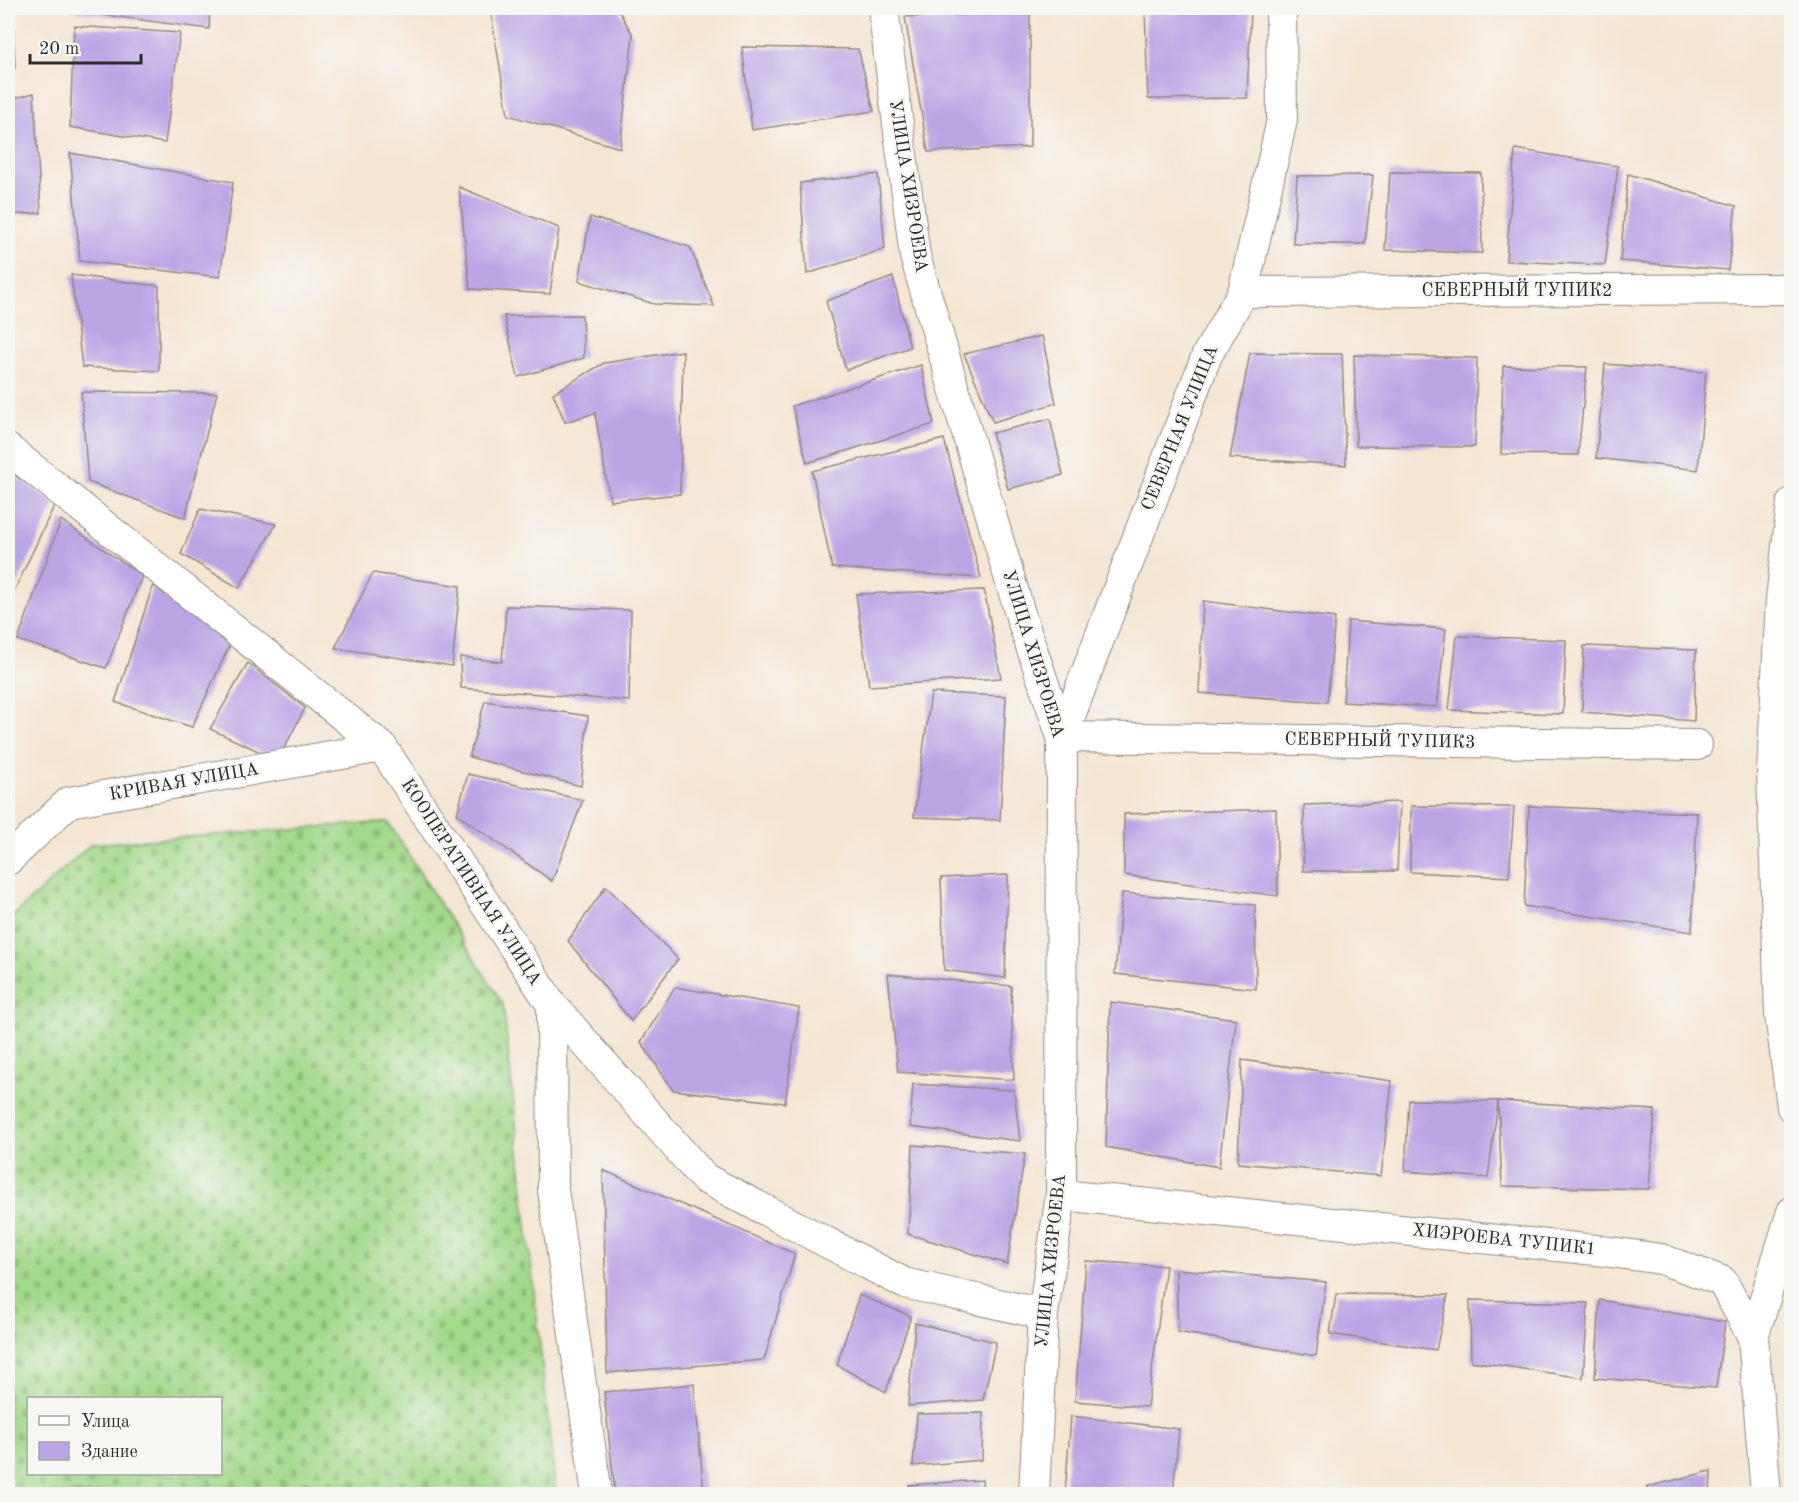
<svg xmlns="http://www.w3.org/2000/svg" width="1799" height="1502" font-family="'Old Standard TT',serif">
<style>
.cemetery{fill:url(#cemetery-stones);stroke:#67825a;stroke-width:1.5;fill-rule:evenodd}
.building{fill:#baa5e5}
.lines{fill:none;stroke-linecap:round;stroke-linejoin:round}
.street-casing{stroke:#90887f;stroke-width:32}
.street{stroke:#fff;stroke-width:30}
.labels{text-anchor:middle;dominant-baseline:central;stroke-width:5;stroke-linejoin:round;paint-order:stroke}
.street-label{font-size:18px;fill:#2b2b2b;stroke:#f6f6f2}
</style>
<defs>
<pattern id="cemetery-stones" width="16" height="16" patternUnits="userSpaceOnUse" patternTransform="scale(1.5)"><rect width="16" height="16" fill="#a3d98a"/><path d="M2 7V4a2 2 0 0 1 4 0v3zM10 15v-3a2 2 0 0 1 4 0v3z" fill="#8cba77"/></pattern>
</defs>
<rect width="100%" height="100%" fill="#f6f6f2"/>
<filter id="ink" filterUnits="userSpaceOnUse"><feTurbulence type="fractalNoise" baseFrequency=".0167" numOctaves="2"/><feDisplacementMap in="SourceGraphic" scale="12" xChannelSelector="R" yChannelSelector="G"/><feConvolveMatrix kernelMatrix="1 2 1 2 8 2 1 2 1" color-interpolation-filters="sRGB"/></filter>
<filter id="wash" filterUnits="userSpaceOnUse"><feTurbulence type="fractalNoise" baseFrequency=".008" numOctaves="4" result="noise"/><feDisplacementMap in="SourceGraphic" scale="24" xChannelSelector="R" yChannelSelector="G"/><feGaussianBlur stdDeviation="1.35" result="paint"/><feColorMatrix in="noise" values="0 0 0 0 0 0 0 0 0 0 0 0 0 0 0 0 0 1.4 0 .05"/><feComposite in="paint" operator="in"/></filter>
<g filter="url(#wash)">
<rect width="100%" height="100%" fill="#f4e6d3"/>
<!-- cemetery -->
<path class="cemetery" d="M388 822 503 1004 556 1494H8V925L11 918 91 844ZM28 1398H220V1474H28Z"/>
<g id="blocks">
<!-- building -->
<g class="building">
<path d="M8 8H13L15 68 8 69Z"/>
<path d="M74 8H210L209 29 73 11Z"/>
<path d="M490 8H617L633 35 620 148 508 115Z"/>
<path d="M1145 8H1251L1247 98 1148 99Z"/>
<path d="M1030 12V147L928 152 905 17Z"/>
<path d="M74 26 180 33 165 143 70 127Z"/>
<path d="M742 47 858 49 874 111 752 130Z"/>
<path d="M34 93 41 213 8 215V100Z"/>
<path d="M1515 149 1618 166 1605 265 1506 261Z"/>
<path d="M70 153 233 182 220 277 80 261Z"/>
<path d="M1390 172 1481 173 1482 253 1385 250Z"/>
<path d="M878 174 885 249 807 274 800 183Z"/>
<path d="M1628 174 1736 206 1728 270 1620 261Z"/>
<path d="M1373 175 1365 244H1293L1297 176Z"/>
<path d="M459 187 559 228 550 294 470 289Z"/>
<path d="M590 217 690 247 714 306 654 304 579 281Z"/>
<path d="M71 275 159 286V371L82 367Z"/>
<path d="M893 277 910 347 846 370 826 301Z"/>
<path d="M582 315 584 358 518 377 504 316Z"/>
<path d="M1042 336 1056 403 993 422 964 354Z"/>
<path d="M683 351 680 494 610 501 595 413 565 422 553 393 604 363Z"/>
<path d="M1250 353 1342 354 1346 465 1230 458Z"/>
<path d="M1354 355 1477 358 1475 447 1356 446Z"/>
<path d="M1605 364 1706 372 1698 470 1596 458Z"/>
<path d="M921 365 934 424 807 463 792 406Z"/>
<path d="M1503 366 1587 367 1578 455 1501 454Z"/>
<path d="M81 392 217 393 185 518 88 482Z"/>
<path d="M1050 419 1063 475 1008 489 992 433Z"/>
<path d="M944 439 981 578 832 568 812 471Z"/>
<path d="M8 470 55 504 8 604Z"/>
<path d="M200 509 276 524 239 588 181 554Z"/>
<path d="M61 520 142 576 106 668 18 640Z"/>
<path d="M373 573 460 586 452 666 335 648Z"/>
<path d="M153 585 231 642 192 727 115 702Z"/>
<path d="M984 590 1001 678 869 686 856 594Z"/>
<path d="M1203 601 1335 618 1327 702 1199 693Z"/>
<path d="M506 606 631 610 629 701 461 688 460 657 502 662Z"/>
<path d="M1348 621 1446 629 1437 707 1343 702Z"/>
<path d="M1457 636 1566 640 1563 714 1449 710Z"/>
<path d="M1584 646 1696 650 1694 721 1582 712Z"/>
<path d="M248 663 305 708 278 760 210 729Z"/>
<path d="M931 693 1006 696 1000 820 914 817Z"/>
<path d="M485 701 588 716 581 786 469 757Z"/>
<path d="M468 774 583 800 552 881 457 814Z"/>
<path d="M1400 802 1397 871H1303L1304 805Z"/>
<path d="M1411 806 1514 807 1509 877 1410 872Z"/>
<path d="M1529 806 1697 813 1692 932 1524 906Z"/>
<path d="M1276 809 1278 896 1124 875V814Z"/>
<path d="M1008 875 1005 978 944 970 941 878Z"/>
<path d="M606 886 678 959 631 1021 568 941Z"/>
<path d="M1122 893 1255 905 1256 989 1115 974Z"/>
<path d="M888 974 1011 986 1014 1080 898 1072Z"/>
<path d="M675 987 799 1008 785 1103 673 1090 641 1042Z"/>
<path d="M1110 1002 1236 1019 1219 1167 1106 1147Z"/>
<path d="M1242 1060 1392 1081 1381 1176 1238 1163Z"/>
<path d="M913 1084 1014 1090 1020 1141 910 1127Z"/>
<path d="M1409 1100 1498 1101 1488 1178 1405 1171Z"/>
<path d="M1498 1101 1655 1110 1649 1189 1502 1186Z"/>
<path d="M913 1145 1025 1154 1007 1264 908 1234Z"/>
<path d="M603 1170 795 1254 764 1360 607 1373Z"/>
<path d="M1086 1261 1166 1266 1147 1407 1075 1401Z"/>
<path d="M1176 1269 1326 1282 1316 1356 1178 1332Z"/>
<path d="M1336 1294 1448 1295 1436 1350 1330 1334Z"/>
<path d="M859 1295 911 1316 886 1392 837 1365Z"/>
<path d="M1470 1300 1588 1303 1583 1378 1471 1361Z"/>
<path d="M1600 1300 1725 1322 1716 1388 1595 1378Z"/>
<path d="M915 1323 996 1342 983 1400 908 1406Z"/>
<path d="M694 1384 704 1494H615L604 1392Z"/>
<path d="M983 1413 982 1460 913 1466 917 1414Z"/>
<path d="M1071 1416 1179 1429 1173 1494H1065Z"/>
<path d="M1711 1471 1710 1494H1647V1487Z"/>
<path d="M982 1480 983 1494H909V1485Z"/>
</g>
</g>
</g>
<g filter="url(#ink)">
<use href="#blocks" fill-opacity="0" stroke="#90887f" stroke-width="1.5"/>
<g class="lines">
<defs>
<g id="street">
<path d="M883 8 915 256 1021 617 1062 737 1061 1195 1043 1314 1034 1494"/>
<path d="M1243 292 1792 289"/>
<path d="M8 449 382 747 552 1005 553 1190 597 1494"/>
<path d="M1792 503 1781 599 1772 772 1780 1014 1792 1107"/>
<path d="M1062 737 1207 355 1243 292 1282 120 1281 8"/>
<path d="M1062 737 1697 745"/>
<path d="M8 860 69 802 382 747"/>
<path d="M552 1005 704 1178 904 1283 1043 1314"/>
<path d="M1061 1195 1596 1250 1661 1259 1722 1281 1753 1337 1766 1494"/>
<path d="M1753 1337 1792 1212"/>
</g>
</defs>
<!-- street casing -->
<use href="#street" class="street-casing"/>
<!-- street -->
<use href="#street" class="street"/>
</g>
</g>
<g class="labels">
<!-- street labels -->
<g class="street-label">
<text transform="translate(908 186) rotate(81)">УЛИЦА ХИЗРОЕВА</text>
<text x="1517" y="291">СЕВЕРНЫЙ ТУПИК2</text>
<text transform="translate(1180 428) rotate(-68)">СЕВЕРНАЯ УЛИЦА</text>
<text transform="translate(1033 654) rotate(73)">УЛИЦА ХИЗРОЕВА</text>
<text transform="translate(1380 741) rotate(1)">СЕВЕРНЫЙ ТУПИК3</text>
<text transform="translate(184 782) rotate(-10)">КРИВАЯ УЛИЦА</text>
<text transform="translate(471 882) rotate(57)">КООПЕРАТИВНАЯ УЛИЦА</text>
<text transform="translate(1504 1240) rotate(6)">ХИЭРОЕВА ТУПИК1</text>
<text transform="translate(1051 1261) rotate(-84)">УЛИЦА ХИЗРОЕВА</text>
</g>
</g>
<!-- margin -->
<rect width="1799" height="1502" fill="none" stroke="#f6f6f2" stroke-width="30"/>
<!-- legend -->
<rect x="27" y="1397" width="195" height="78" fill="#f6f6f2" stroke="#a5a5a2" stroke-width="1.5"/>
<rect x="39" y="1416" width="30" height="9" fill="#ffffff" stroke="#a5a5a2" stroke-width="1.5"/>
<text x="81" y="1427" font-size="18" fill="#2b2b2b">Улица</text>
<rect x="39" y="1442" width="30" height="18" fill="#baa5e5" stroke="#a5a5a2" stroke-width="1.5"/>
<text x="81" y="1457" font-size="18" fill="#2b2b2b">Здание</text>
<!-- scale -->
<path d="M30 54v9h111v-9" fill="none" stroke="#2b2b2b" stroke-width="3"/>
<text x="39" y="54" font-size="18" fill="#2b2b2b" stroke="#f6f6f2" stroke-width="4.5" paint-order="stroke">20 m</text>
</svg>
